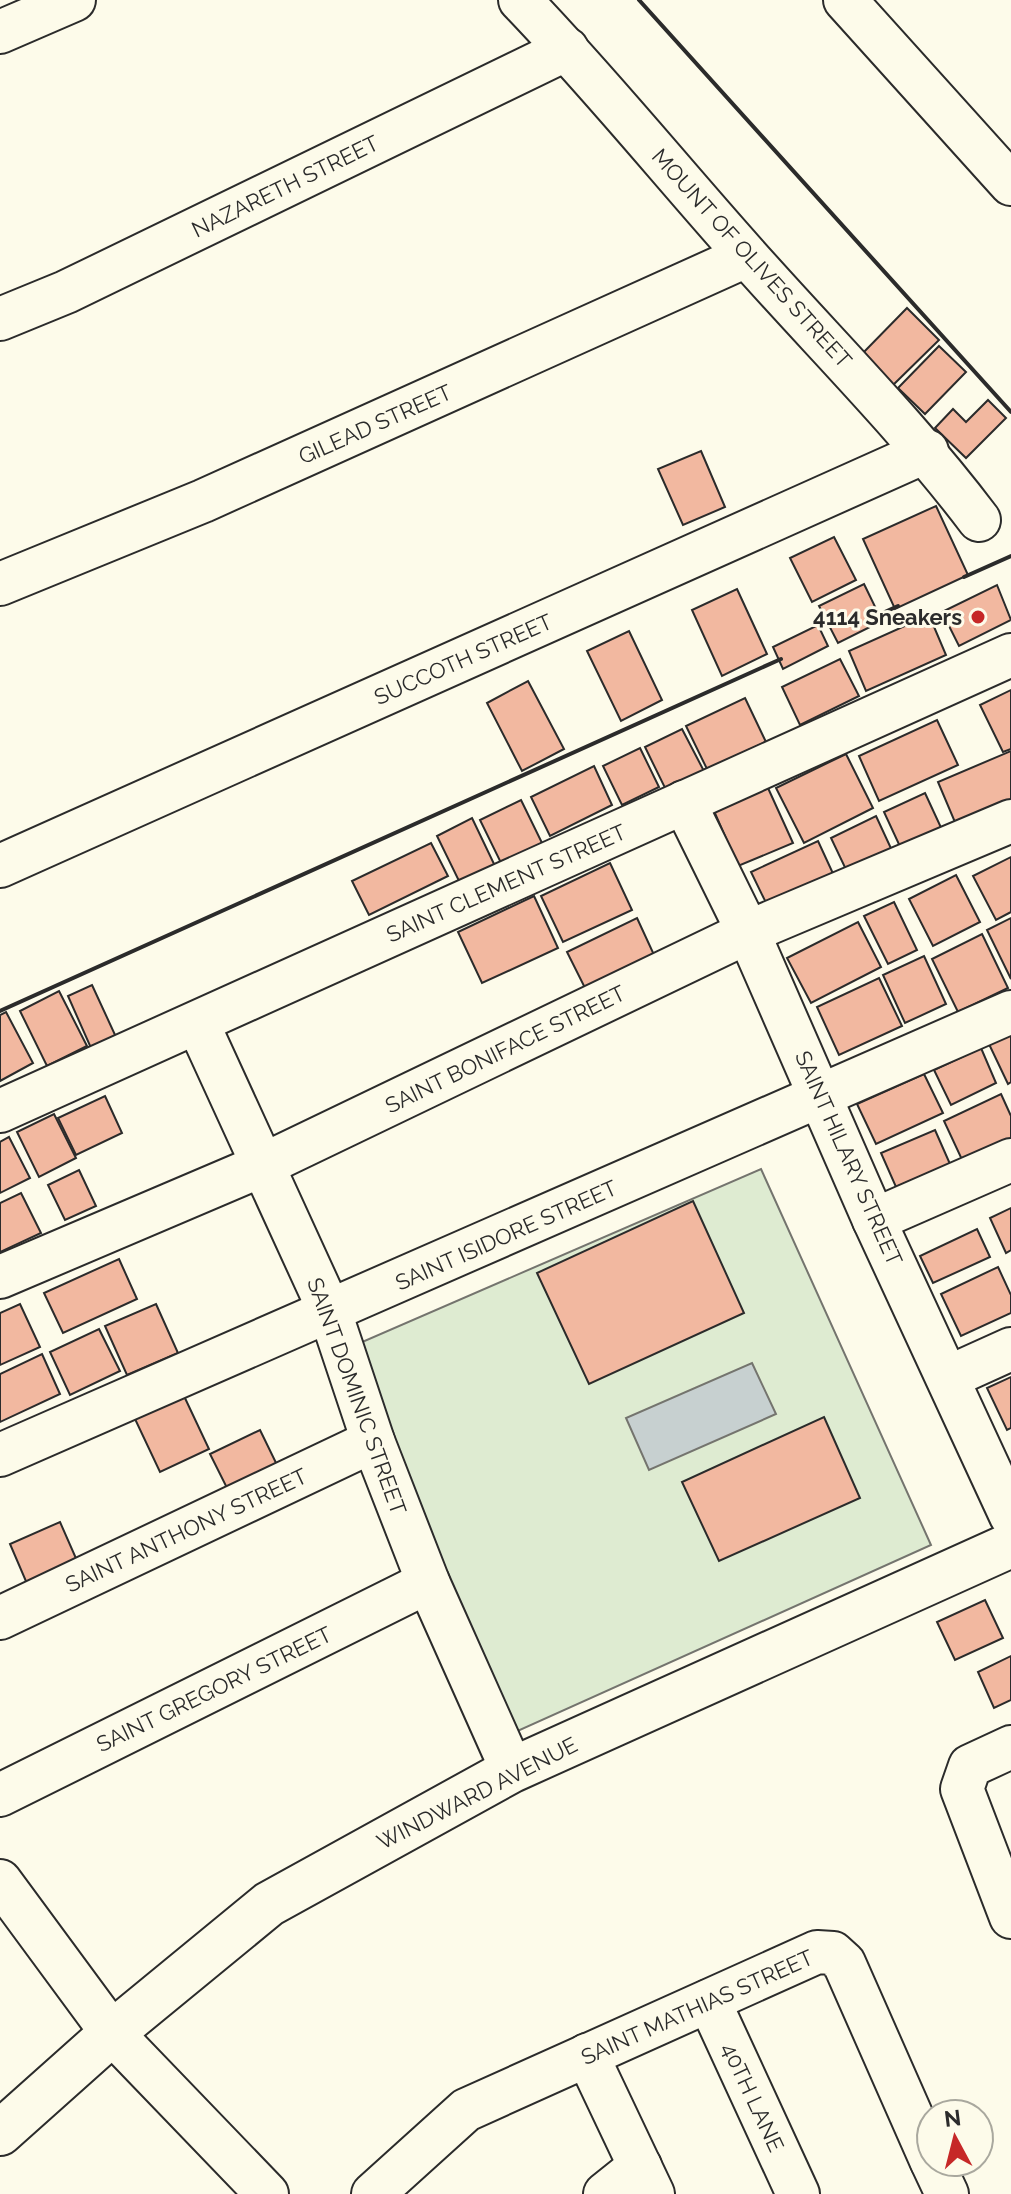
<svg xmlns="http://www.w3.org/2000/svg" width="1011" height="2194" font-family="Raleway,sans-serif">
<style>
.green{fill:#deebd1;stroke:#74746e;stroke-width:2}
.water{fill:#c7d0d0;stroke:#74746e;stroke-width:2}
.building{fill:#f2b8a0;stroke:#2b2b2b;stroke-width:2}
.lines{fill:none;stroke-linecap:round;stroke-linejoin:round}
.minor-casing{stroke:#2b2b2b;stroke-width:46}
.major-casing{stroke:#2b2b2b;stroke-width:48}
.minor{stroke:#fdfbea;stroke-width:42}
.major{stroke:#fdfbea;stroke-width:44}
.wall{stroke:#2b2b2b;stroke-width:4}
.poi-dot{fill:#c62828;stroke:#fdfbea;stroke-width:3}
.labels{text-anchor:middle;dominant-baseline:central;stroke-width:6;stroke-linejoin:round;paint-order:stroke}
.street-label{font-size:22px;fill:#2b2b2b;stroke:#fdfbea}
.poi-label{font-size:22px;font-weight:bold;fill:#2b2b2b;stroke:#fdfbea;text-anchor:end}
</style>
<rect width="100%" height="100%" fill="#fdfbea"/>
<!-- green -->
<path class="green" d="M761 1169 931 1545 511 1734 346 1349Z"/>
<!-- water -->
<path class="water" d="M752 1363 776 1414 649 1470 626 1418Z"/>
<!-- building -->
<g class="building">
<path d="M907 308 939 340 890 388 859 357Z"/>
<path d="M939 346 966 372 925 414 898 388Z"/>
<path d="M988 400 1006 418 966 458 935 428 953 409 966 422Z"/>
<path d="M701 451 725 507 683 525 658 469Z"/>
<path d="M936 506 968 575 895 609 863 539Z"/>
<path d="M834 537 856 580 812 602 790 558Z"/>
<path d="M864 584 882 621 838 643 819 606Z"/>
<path d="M997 585 1011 620 959 646 942 612Z"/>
<path d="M737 589 767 654 722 676 692 610Z"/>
<path d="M929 615 946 655 866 691 849 651Z"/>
<path d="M818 625 828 646 783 669 773 647Z"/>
<path d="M629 631 662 700 621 721 587 651Z"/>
<path d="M840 659 859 696 800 725 782 687Z"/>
<path d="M528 681 564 749 522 771 487 703Z"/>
<path d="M1011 690V749L1003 752 980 705Z"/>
<path d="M745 698 766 742 707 769 686 726Z"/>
<path d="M937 720 958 765 879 801 859 756Z"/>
<path d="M682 729 706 775 668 794 645 747Z"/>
<path d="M640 748 659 787 622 805 603 766Z"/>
<path d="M1011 751V804L957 827 938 782Z"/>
<path d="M846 754 873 808 804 843 776 788Z"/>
<path d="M594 766 612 805 550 836 531 797Z"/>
<path d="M768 788 793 843 738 866 714 811Z"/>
<path d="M925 793 944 834 903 853 884 812Z"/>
<path d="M521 800 544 847 503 867 480 820Z"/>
<path d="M876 816 895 857 850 878 831 838Z"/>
<path d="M472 818 495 866 460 883 437 836Z"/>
<path d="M818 841 836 880 770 911 751 872Z"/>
<path d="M431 843 448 876 369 915 352 881Z"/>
<path d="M1011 857V912L996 920 973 876Z"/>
<path d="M610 863 632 910 563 942 541 896Z"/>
<path d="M956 875 980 922 933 946 909 899Z"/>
<path d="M534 896 558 948 482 983 458 932Z"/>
<path d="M894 902 917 950 888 964 864 916Z"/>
<path d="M637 918 655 957 586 990 567 952Z"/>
<path d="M1011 918V979L987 930Z"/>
<path d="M858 922 881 967 811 1003 787 958Z"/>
<path d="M982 934 1008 988 958 1012 932 959Z"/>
<path d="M924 956 946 1004 905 1023 883 975Z"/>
<path d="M879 978 902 1026 839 1055 817 1007Z"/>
<path d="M92 985 116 1037 91 1048 68 996Z"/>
<path d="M59 991 87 1046 47 1066 20 1011Z"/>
<path d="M6 1012 33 1063 0 1081V1015Z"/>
<path d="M1011 1032V1082L1008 1084 988 1042Z"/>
<path d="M981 1048 996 1083 951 1105 934 1070Z"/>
<path d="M924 1074 943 1113 876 1144 857 1104Z"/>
<path d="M1001 1094 1011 1116V1142L964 1164 944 1121Z"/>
<path d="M105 1096 122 1133 76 1155 58 1118Z"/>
<path d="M54 1114 76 1158 39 1177 17 1132Z"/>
<path d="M935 1130 950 1164 896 1187 881 1153Z"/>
<path d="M9 1137 30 1178 0 1193V1142Z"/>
<path d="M79 1170 96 1206 65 1220 48 1185Z"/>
<path d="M21 1193 41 1233 0 1252V1203Z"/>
<path d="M693 1201 744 1313 589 1384 537 1273Z"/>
<path d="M1011 1208V1250L1006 1253 990 1218Z"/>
<path d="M977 1229 990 1257 933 1283 920 1256Z"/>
<path d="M119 1259 137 1299 63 1333 44 1293Z"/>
<path d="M998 1267 1011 1295V1313L961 1336 941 1294Z"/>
<path d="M20 1304 40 1347 0 1365V1313Z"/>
<path d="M156 1304 178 1353 127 1375 105 1326Z"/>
<path d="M99 1329 120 1371 70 1395 50 1352Z"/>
<path d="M42 1354 60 1394 0 1422V1374Z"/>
<path d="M1011 1377V1428L1007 1430 987 1388Z"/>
<path d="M184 1396 209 1449 160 1472 135 1419Z"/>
<path d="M824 1417 860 1498 719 1561 682 1482Z"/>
<path d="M260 1430 280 1471 231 1496 210 1454Z"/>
<path d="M60 1522 82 1572 31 1593 10 1544Z"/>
<path d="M985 1600 1003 1638 955 1660 937 1622Z"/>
<path d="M1011 1656V1700L994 1708 978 1672Z"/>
</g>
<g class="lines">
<defs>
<g id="minor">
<path d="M520 0C599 82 670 170 746 255 824 343 908 426 979 520"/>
<path d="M845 0 1011 184"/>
<path d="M0 32 74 0"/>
<path d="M0 319 66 292 567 49"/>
<path d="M0 584 203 501 746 256"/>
<path d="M684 802 748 932 874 1220 1011 1516"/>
<path d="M0 866 927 451"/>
<path d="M198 1024 330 1312 373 1441 428 1582 512 1770"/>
<path d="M0 1111 1011 655"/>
<path d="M874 1220 1011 1160"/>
<path d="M0 1277 263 1165 748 932 1011 821"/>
<path d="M949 1377 1011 1349"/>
<path d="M0 1455 1011 1012"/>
<path d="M0 1618 373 1441"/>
<path d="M1011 1747 970 1766 962 1789 1011 1917"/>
<path d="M0 1795 428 1582"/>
<path d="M0 1881 112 2033 267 2194"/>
<path d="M709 2001 798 2194"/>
<path d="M587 2055 653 2194"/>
<path d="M932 2162 947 2194"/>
<path d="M373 2194 466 2110 817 1952 833 1953 844 1963 931 2160"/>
<path d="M605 2194 640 2166"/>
</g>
<path id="major" d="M0 2133 112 2033 269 1904 512 1770 1011 1545"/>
</defs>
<!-- minor casing -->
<use href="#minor" class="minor-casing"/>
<!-- major casing -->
<use href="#major" class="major-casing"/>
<!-- minor -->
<use href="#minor" class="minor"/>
<!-- major -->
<use href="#major" class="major"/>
<!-- wall -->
<g class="wall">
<path d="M639 0 1011 412"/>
<path d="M964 577 1011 556"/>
<path d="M876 616 898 606"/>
<path d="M0 1011 781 659"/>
</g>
</g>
<!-- markers -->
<circle class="poi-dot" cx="978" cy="617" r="8"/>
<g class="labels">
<!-- street labels -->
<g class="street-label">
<text transform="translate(285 186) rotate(-26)">NAZARETH STREET</text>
<text transform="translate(752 258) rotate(48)">MOUNT OF OLIVES STREET</text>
<text transform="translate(375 424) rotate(-24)">GILEAD STREET</text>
<text transform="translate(463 659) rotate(-24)">SUCCOTH STREET</text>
<text transform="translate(506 883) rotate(-24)">SAINT CLEMENT STREET</text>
<text transform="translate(505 1049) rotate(-26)">SAINT BONIFACE STREET</text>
<text transform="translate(849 1158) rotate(66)">SAINT HILARY STREET</text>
<text transform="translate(506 1235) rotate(-24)">SAINT ISIDORE STREET</text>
<text transform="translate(357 1396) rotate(70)">SAINT DOMINIC STREET</text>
<text transform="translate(186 1530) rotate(-25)">SAINT ANTHONY STREET</text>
<text transform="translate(214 1689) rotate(-26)">SAINT GREGORY STREET</text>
<text transform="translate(477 1793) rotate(-27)">WINDWARD AVENUE</text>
<text transform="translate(697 2007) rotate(-24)">SAINT MATHIAS STREET</text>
<text transform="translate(753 2097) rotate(65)">40TH LANE</text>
</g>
<!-- poi labels -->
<g class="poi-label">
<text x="962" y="617">4114 Sneakers</text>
</g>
</g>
<!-- north arrow -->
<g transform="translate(955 2138) rotate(353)"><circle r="38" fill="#fdfbea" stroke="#a9a89e" stroke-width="2"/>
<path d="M0-6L14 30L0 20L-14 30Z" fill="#c62828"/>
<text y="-12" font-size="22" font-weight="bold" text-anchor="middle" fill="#2b2b2b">N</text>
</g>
</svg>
